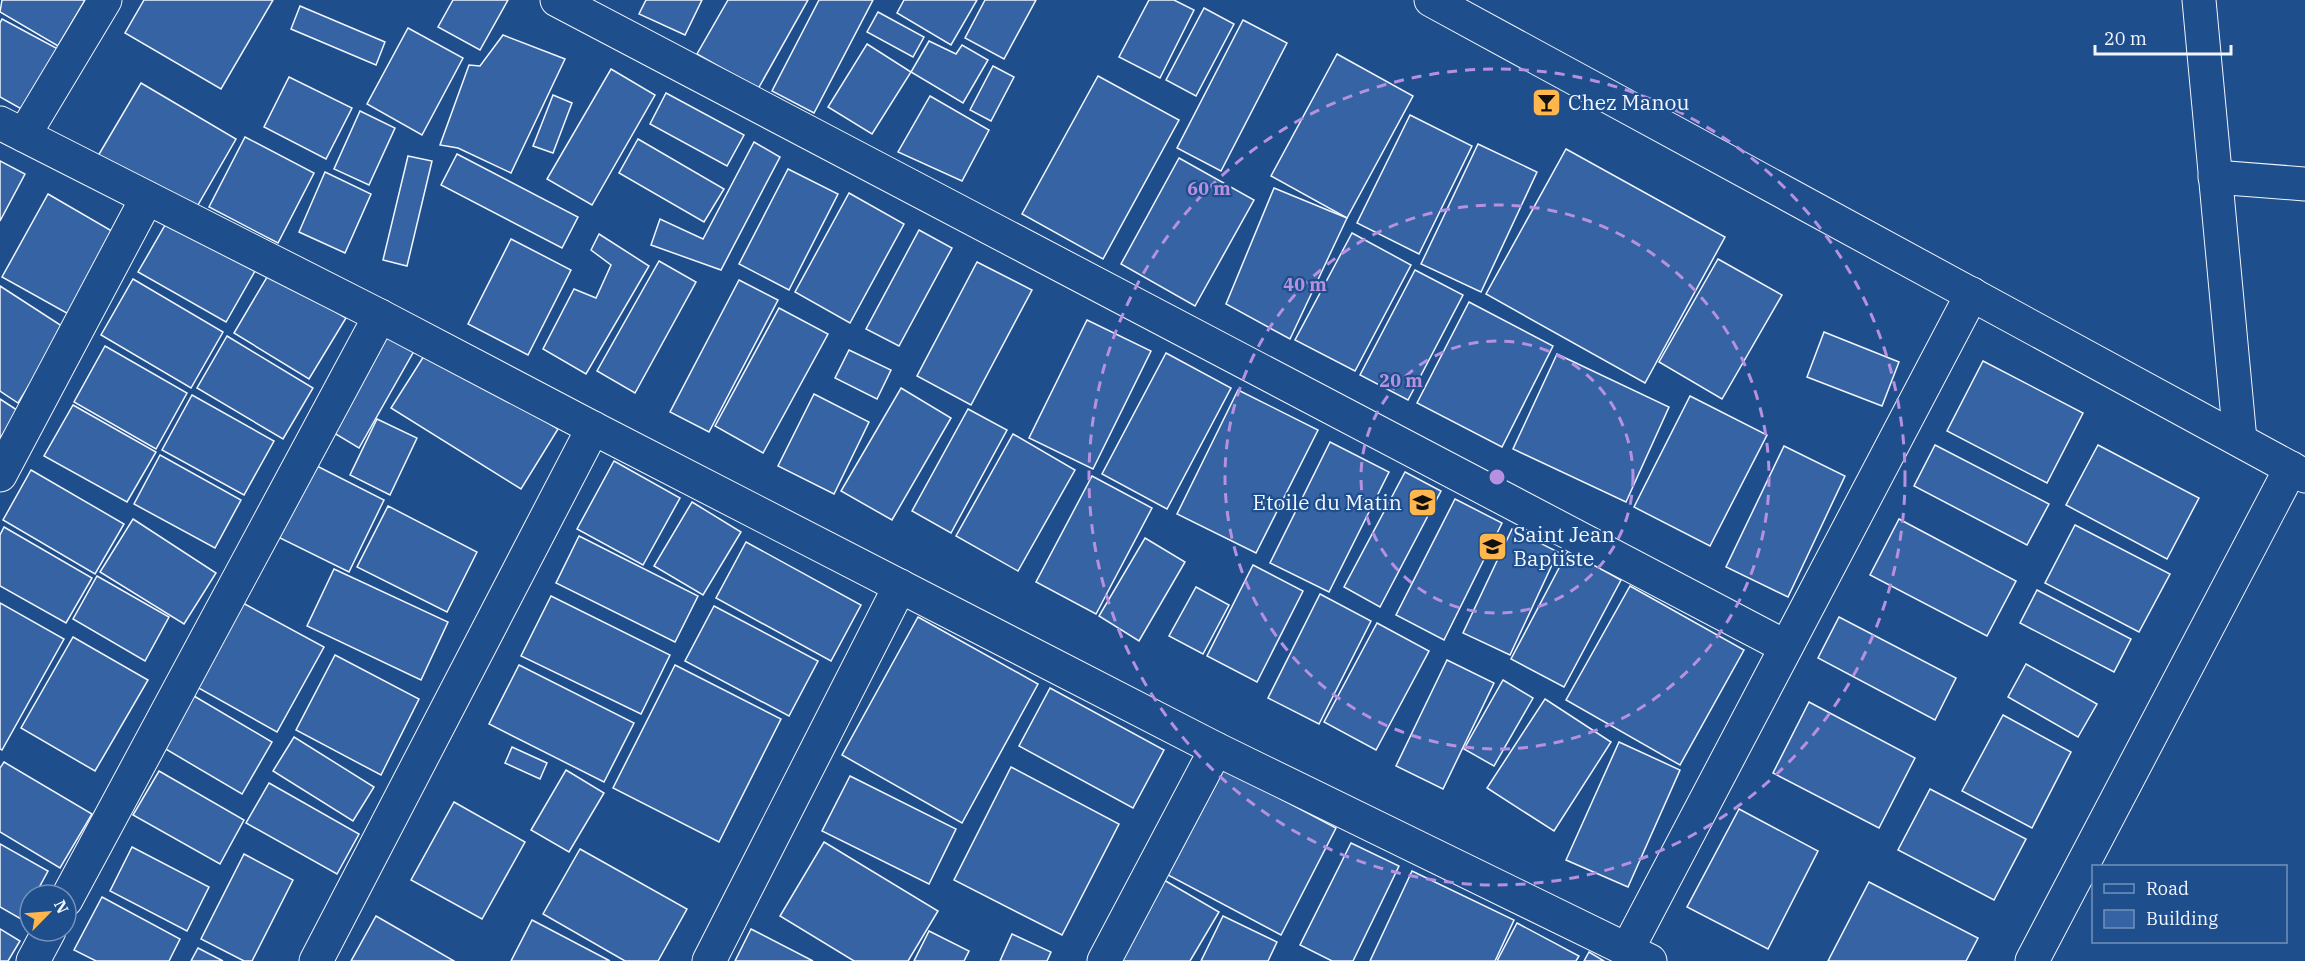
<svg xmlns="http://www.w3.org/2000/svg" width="2305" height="961" font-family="'IBM Plex Serif',serif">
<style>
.building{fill:#3563a3;stroke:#f2f6ff;stroke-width:1.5}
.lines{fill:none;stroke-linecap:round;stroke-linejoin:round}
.minor-casing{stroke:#f2f6ff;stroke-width:35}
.minor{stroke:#1f4e8c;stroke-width:33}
.ring{fill:none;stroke:#b691df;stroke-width:3;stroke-dasharray:10 8}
.labels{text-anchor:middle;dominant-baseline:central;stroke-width:4.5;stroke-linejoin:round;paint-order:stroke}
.poi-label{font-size:21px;fill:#f2f6ff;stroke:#1f4e8c;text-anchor:start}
.centre{fill:#b691df;stroke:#1f4e8c;stroke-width:3}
.ring-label{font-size:18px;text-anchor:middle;font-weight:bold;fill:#b691df;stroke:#1f4e8c;stroke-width:4.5;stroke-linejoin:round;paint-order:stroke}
</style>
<rect width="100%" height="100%" fill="#1f4e8c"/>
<!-- building -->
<g class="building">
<path d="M2 0H85L58 46 0 12Z"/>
<path d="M144 0H273L221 89 125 33Z"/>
<path d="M453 0H508L480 50 438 27Z"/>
<path d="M646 0H702L685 35 639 14Z"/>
<path d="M728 0H808L758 89 697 54Z"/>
<path d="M819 0H873L814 113 772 91Z"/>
<path d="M904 0H977L951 45 897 13Z"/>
<path d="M985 0H1036L1004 59 965 38Z"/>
<path d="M1149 0H1174L1194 10 1160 78 1119 57Z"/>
<path d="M300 6 385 42 376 65 291 29Z"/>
<path d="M1204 8 1234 24 1196 96 1166 80Z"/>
<path d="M878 12 924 37 913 57 867 32Z"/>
<path d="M2 19 58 49 25 111 0 97V23Z"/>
<path d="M1243 20 1287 43 1221 171 1177 148Z"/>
<path d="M408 28 463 58 422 135 367 104Z"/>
<path d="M503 35 565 59 511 173 458 148 440 145 469 65 480 66Z"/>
<path d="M929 41 956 54 962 45 988 60 963 103 911 72Z"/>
<path d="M867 44 911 72 872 134 828 107Z"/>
<path d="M1337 54 1413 96 1347 218 1271 176Z"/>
<path d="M993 66 1014 77 991 121 970 110Z"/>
<path d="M611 69 655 95 592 205 547 179Z"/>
<path d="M1098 76 1179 120 1103 259 1022 214Z"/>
<path d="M289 77 352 108 326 159 264 127Z"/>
<path d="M141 83 236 139 191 217 95 161Z"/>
<path d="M666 93 744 135 727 166 650 124Z"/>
<path d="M553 95 572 103 553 153 533 146Z"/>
<path d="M930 96 989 130 962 181 898 152Z"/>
<path d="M360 111 395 128 369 185 334 169Z"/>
<path d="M1410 115 1472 146 1419 254 1357 223Z"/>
<path d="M245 137 314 173 278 243 209 207Z"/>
<path d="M638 139 724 189 704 222 619 173Z"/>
<path d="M754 142 780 157 721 270 651 245 660 219 703 239Z"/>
<path d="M1478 144 1537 172 1481 292 1421 264Z"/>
<path d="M1566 149 1725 237 1645 383 1486 294Z"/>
<path d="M457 154 578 217 562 248 441 185Z"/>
<path d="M408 156 432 161 407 266 383 260Z"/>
<path d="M1179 158 1254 200 1195 306 1121 264Z"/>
<path d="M0 161 25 174 0 221Z"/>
<path d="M788 169 838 194 789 290 739 264Z"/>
<path d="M325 172 371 194 345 253 299 232Z"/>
<path d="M1274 188 1347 218 1290 339 1226 304Z"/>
<path d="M849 193 904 224 850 323 795 292Z"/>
<path d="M48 194 117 234 72 316 2 277Z"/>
<path d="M168 220 255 271 226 322 138 272Z"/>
<path d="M919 230 952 248 899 346 866 329Z"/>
<path d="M1352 233 1411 265 1355 371 1295 340Z"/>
<path d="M599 234 649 266 586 374 543 349 574 289 596 298 611 265 591 250Z"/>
<path d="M511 239 571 270 528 355 468 324Z"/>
<path d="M1718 259 1782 295 1722 399 1659 362Z"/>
<path d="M659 261 696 282 635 393 597 371Z"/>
<path d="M977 262 1032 290 971 405 917 376Z"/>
<path d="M1415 270 1463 295 1408 400 1360 375Z"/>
<path d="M270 272 346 318 309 379 234 333Z"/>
<path d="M133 279 223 332 191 388 101 335Z"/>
<path d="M739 280 778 300 709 432 670 412Z"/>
<path d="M0 286 65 328 18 403 0 391Z"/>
<path d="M1469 302 1553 346 1502 447 1417 403Z"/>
<path d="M779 308 828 334 763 453 715 426Z"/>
<path d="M1087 320 1151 351 1093 469 1029 438Z"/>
<path d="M1824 332 1899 362 1882 406 1807 377Z"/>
<path d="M383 334 414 351 359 448 329 430Z"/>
<path d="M227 336 313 388 283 439 197 388Z"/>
<path d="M105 346 187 393 156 449 74 402Z"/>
<path d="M429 348 558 429 521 489 391 408Z"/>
<path d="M849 350 891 370 877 399 835 378Z"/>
<path d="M1166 353 1231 388 1167 509 1102 474Z"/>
<path d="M1557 354 1669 407 1626 502 1513 449Z"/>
<path d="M1983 361 2083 413 2047 483 1947 431Z"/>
<path d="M901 388 951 418 892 520 841 491Z"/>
<path d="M1238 390 1318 430 1256 553 1177 514Z"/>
<path d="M814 394 869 422 834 494 778 466Z"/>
<path d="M192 395 274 441 244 495 162 450Z"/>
<path d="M1690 396 1767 435 1710 546 1634 507Z"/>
<path d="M0 399 17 410 0 439Z"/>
<path d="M73 405 156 452 127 502 44 456Z"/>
<path d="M968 409 1007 430 951 533 912 511Z"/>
<path d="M377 419 417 438 390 495 350 475Z"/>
<path d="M1013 434 1075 470 1018 571 956 536Z"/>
<path d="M1330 442 1389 472 1329 592 1270 563Z"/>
<path d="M1935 445 2049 504 2027 545 1914 486Z"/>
<path d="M2098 445 2199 498 2167 559 2066 505Z"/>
<path d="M1784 446 1845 476 1788 597 1726 567Z"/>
<path d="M160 455 241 500 215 548 134 504Z"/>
<path d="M614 461 680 498 643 565 577 529Z"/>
<path d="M313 464 384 500 349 572 276 536Z"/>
<path d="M31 470 124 524 95 574 3 520Z"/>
<path d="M1405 472 1441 491 1380 607 1344 587Z"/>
<path d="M1092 476 1152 508 1096 614 1036 582Z"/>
<path d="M1455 499 1502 523 1444 640 1396 615Z"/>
<path d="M692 502 741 532 703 595 654 566Z"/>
<path d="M388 506 477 552 447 612 357 567Z"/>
<path d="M133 519 216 573 184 624 100 572Z"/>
<path d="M1899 519 2016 581 1987 636 1870 575Z"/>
<path d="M2075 525 2170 574 2139 632 2045 583Z"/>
<path d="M4 527 92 578 66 623 0 586V535Z"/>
<path d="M1512 529 1558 552 1510 655 1463 633Z"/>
<path d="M579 536 698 596 675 642 556 583Z"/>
<path d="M1145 538 1185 562 1139 641 1099 616Z"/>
<path d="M746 542 861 605 831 661 716 598Z"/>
<path d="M1568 551 1621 580 1564 687 1511 659Z"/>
<path d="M1253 565 1303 591 1257 682 1207 656Z"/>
<path d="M334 569 448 622 421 680 307 626Z"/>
<path d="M97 576 169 617 145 661 73 619Z"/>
<path d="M1630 586 1744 650 1680 765 1566 700Z"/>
<path d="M1196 587 1229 605 1203 654 1169 636Z"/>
<path d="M2037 590 2131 639 2114 672 2020 623Z"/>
<path d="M1320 594 1371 621 1319 724 1268 698Z"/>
<path d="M551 596 670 655 641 714 521 656Z"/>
<path d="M241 602 324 647 277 732 195 686Z"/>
<path d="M0 603 64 639 2 750 0 749Z"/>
<path d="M714 606 818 661 789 716 685 661Z"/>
<path d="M918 617 1038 684 962 823 842 755Z"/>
<path d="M1839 617 1956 678 1935 720 1818 658Z"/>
<path d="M1377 623 1429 651 1376 750 1324 722Z"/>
<path d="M73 637 148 680 95 771 21 728Z"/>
<path d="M335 655 419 699 381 775 296 730Z"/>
<path d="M1447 660 1494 683 1443 789 1396 766Z"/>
<path d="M2026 664 2097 704 2078 737 2008 697Z"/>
<path d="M519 665 634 723 604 782 489 724Z"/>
<path d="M675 665 781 719 719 842 613 788Z"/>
<path d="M1503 680 1533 698 1494 766 1464 749Z"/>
<path d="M1050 688 1164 750 1133 808 1019 746Z"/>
<path d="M194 696 272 742 242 794 164 748Z"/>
<path d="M1545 699 1611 742 1554 831 1487 788Z"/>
<path d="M1809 702 1915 758 1879 828 1773 773Z"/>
<path d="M2003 715 2071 752 2032 828 1962 791Z"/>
<path d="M294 737 374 787 353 821 273 771Z"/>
<path d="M1619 742 1680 770 1628 887 1566 860Z"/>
<path d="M512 747 547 763 540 779 505 763Z"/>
<path d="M4 762 92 814 60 868 0 832V768Z"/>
<path d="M1011 767 1119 824 1062 935 954 880Z"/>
<path d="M1224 769 1336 828 1281 935 1168 875Z"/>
<path d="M566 770 604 793 569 852 531 830Z"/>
<path d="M159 771 244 820 220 864 133 815Z"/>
<path d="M850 776 956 829 929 884 822 831Z"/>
<path d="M269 783 359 834 337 874 246 823Z"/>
<path d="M1930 789 2026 839 1994 900 1898 850Z"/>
<path d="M454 802 525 842 482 919 411 880Z"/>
<path d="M1739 809 1818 851 1768 949 1687 907Z"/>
<path d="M824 842 938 911 908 961H854L780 916Z"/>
<path d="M1351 843 1399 866 1353 961H1332L1300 945Z"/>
<path d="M0 844 48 871 35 895H30V904L21 919 0 907Z"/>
<path d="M132 847 209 887 187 931 110 891Z"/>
<path d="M580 849 687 909 658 961H625L543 914Z"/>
<path d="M244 854 293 880 252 961H244L201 939Z"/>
<path d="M1412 871 1514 920 1495 961H1370Z"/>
<path d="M1164 880 1219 912 1190 961H1117Z"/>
<path d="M1869 882 1978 938 1966 961H1828Z"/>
<path d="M102 897 180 939 169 961H96L74 950Z"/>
<path d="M376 916 454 961H351Z"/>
<path d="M1223 916 1277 942 1268 961H1201Z"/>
<path d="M532 920 610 961H511Z"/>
<path d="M1517 923 1579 956 1576 961H1497Z"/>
<path d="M0 929 20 941 8 961H0Z"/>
<path d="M751 929 813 961H735Z"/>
<path d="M929 931 969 951 964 961H914Z"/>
<path d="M1012 934 1051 952 1047 961H1000Z"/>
<path d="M198 948 223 961H191Z"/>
<path d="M1589 952 1604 961H1584Z"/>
</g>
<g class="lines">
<defs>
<g id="minor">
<path d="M557 0 1786 647"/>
<path d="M1431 0 2305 476"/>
<path d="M2199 0 2240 440"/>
<path d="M0 123 380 316 593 428 1216 749 1650 961"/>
<path d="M24 135 105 0"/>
<path d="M2215 177 2305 184"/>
<path d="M0 475 147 198"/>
<path d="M66 900 380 316"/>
<path d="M1627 950 1972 294"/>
<path d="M33 961 49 931"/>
<path d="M316 961 593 428"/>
<path d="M709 961 900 586"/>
<path d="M1104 961 1216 749"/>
<path d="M2032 961 2291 468"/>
</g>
</defs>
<!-- minor casing -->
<use href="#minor" class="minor-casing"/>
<!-- minor -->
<use href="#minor" class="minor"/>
</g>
<!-- distance rings -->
<g class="ring">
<circle cx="1497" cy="477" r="136"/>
<circle cx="1497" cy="477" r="272"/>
<circle cx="1497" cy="477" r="408"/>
</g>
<!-- icons -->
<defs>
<symbol id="bar-square" viewBox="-11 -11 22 22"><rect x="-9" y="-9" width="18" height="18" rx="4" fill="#ffb74d" stroke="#1f4e8c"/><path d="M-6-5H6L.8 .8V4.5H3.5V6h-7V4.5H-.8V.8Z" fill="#111"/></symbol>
<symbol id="school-square" viewBox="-11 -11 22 22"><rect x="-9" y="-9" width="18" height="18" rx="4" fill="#ffb74d" stroke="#1f4e8c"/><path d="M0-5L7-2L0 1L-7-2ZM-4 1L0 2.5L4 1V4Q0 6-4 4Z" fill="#111"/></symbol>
</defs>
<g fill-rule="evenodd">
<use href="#bar-square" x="1530" y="86" width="33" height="33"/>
<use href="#school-square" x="1406" y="486" width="33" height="33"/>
<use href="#school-square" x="1476" y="530" width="33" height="33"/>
</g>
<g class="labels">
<!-- poi labels -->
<g class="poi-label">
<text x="1568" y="102">Chez Manou</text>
<text x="1402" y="502" text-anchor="end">Etoile du Matin</text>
<text x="1513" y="534">Saint Jean<tspan x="1513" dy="24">Baptiste</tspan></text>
</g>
</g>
<circle cx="1497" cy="477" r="9" class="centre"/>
<g class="ring-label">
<text x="1209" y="195">60 m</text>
<text x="1305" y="291">40 m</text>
<text x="1401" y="387">20 m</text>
</g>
<!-- legend -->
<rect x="2092" y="865" width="195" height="78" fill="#1f4e8c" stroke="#7391ba" stroke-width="1.5"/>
<rect x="2104" y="884" width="30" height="9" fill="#1f4e8c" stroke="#7391ba" stroke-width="1.5"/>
<text x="2146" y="895" font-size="18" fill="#f2f6ff">Road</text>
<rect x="2104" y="910" width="30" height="18" fill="#3563a3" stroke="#7391ba" stroke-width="1.5"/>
<text x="2146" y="925" font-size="18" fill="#f2f6ff">Building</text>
<!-- north arrow -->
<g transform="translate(48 913) rotate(65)"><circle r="28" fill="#1f4e8c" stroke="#7391ba" stroke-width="1.5"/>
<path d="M0-4.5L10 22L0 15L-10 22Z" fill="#ffb74d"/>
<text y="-9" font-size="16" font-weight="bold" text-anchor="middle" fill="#f2f6ff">N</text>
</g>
<!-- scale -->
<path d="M2095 45v9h136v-9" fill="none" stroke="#f2f6ff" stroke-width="3"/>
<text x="2104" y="45" font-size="18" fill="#f2f6ff" stroke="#1f4e8c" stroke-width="4.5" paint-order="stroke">20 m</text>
</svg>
